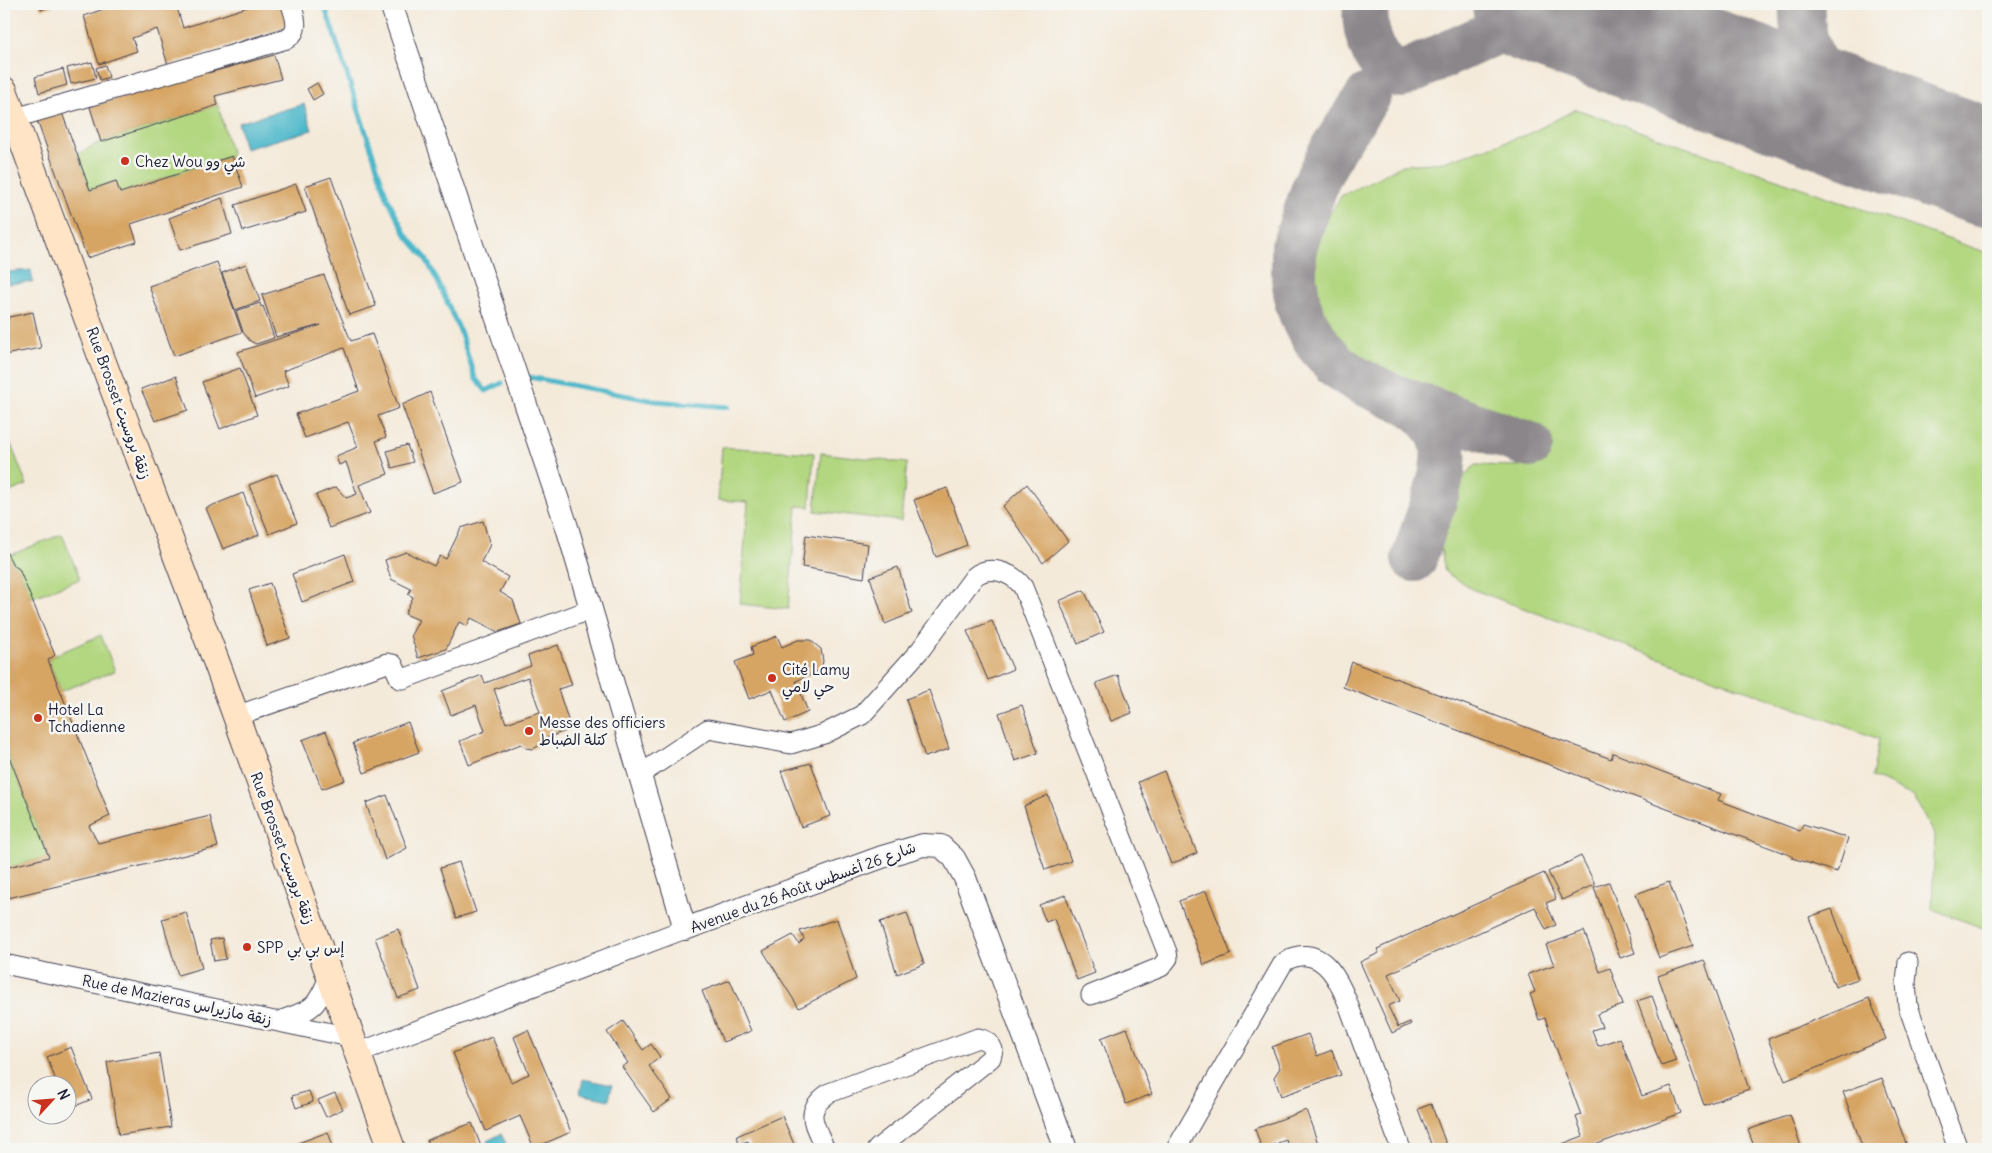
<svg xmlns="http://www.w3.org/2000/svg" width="1992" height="1153" font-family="Delius,'Playpen Sans Arabic',sans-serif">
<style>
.green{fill:#b2d780;stroke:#6a7c5e}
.water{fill:#4db8ca;stroke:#386d82}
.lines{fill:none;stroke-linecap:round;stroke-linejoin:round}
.stream{stroke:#4db8ca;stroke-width:5}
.taxiway{stroke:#8b868a;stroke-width:46}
.runway{stroke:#8b868a;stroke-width:118}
.building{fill:#d7a563;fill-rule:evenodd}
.minor-casing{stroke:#424053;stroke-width:21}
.tertiary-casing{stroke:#424053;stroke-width:24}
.secondary-casing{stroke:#424053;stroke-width:28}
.minor{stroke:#fff;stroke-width:19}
.tertiary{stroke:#fff;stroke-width:22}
.secondary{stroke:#ffe4c6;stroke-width:26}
.poi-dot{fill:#c8321e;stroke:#f6f6f2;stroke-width:2}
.labels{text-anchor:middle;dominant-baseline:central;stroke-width:5;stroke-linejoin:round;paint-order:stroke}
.poi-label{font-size:15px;fill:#22223b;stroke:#f6f6f2;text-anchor:start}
.street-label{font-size:15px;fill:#22223b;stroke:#f6f6f2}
</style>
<rect width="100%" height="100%" fill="#f6f6f2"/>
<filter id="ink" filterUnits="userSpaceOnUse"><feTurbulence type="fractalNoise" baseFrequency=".02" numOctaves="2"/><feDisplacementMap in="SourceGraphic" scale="10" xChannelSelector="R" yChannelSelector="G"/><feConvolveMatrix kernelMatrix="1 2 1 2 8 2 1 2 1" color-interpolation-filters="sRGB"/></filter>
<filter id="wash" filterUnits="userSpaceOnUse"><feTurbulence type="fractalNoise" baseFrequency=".0096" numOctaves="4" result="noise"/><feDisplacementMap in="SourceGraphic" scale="20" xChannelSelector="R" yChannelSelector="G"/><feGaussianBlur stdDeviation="1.12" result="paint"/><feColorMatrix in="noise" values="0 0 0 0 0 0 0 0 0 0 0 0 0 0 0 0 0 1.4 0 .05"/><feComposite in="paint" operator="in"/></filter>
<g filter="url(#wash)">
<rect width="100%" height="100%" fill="#f4eada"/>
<!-- green -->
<g class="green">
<path d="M218 105 232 156 120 193 115 181 90 190 77 154 101 142Z"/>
<path d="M1576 109 1988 253V930L1932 909 1935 835 1913 796 1872 777 1879 739 1474 590 1445 572 1439 536 1451 491 1475 465 1520 466 1537 430 1399 381 1346 349 1313 307 1310 247 1341 196 1403 165 1443 162 1529 134Z"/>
<path d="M4 427 27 485 4 494Z"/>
<path d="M722 447 814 453 810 507 797 506 788 609 740 604 748 502 718 500Z"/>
<path d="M821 453 907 463 901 521 815 511Z"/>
<path d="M62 534 80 579 31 598 19 569 13 565 8 556Z"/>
<path d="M101 635 115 671 61 691 48 660 55 655Z"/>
<path d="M4 744 49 857 4 868Z"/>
</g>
<!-- water -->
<g class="water">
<path d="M304 104 312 130 245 149 238 123Z"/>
<path d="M31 270 33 282 8 284 7 272Z"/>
<path d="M583 1079 612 1085 609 1100 580 1094Z"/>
<path d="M501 1134 509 1149H491L487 1141Z"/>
</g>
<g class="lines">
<!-- stream -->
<g class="stream">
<path d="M324 4 387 197 406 235 425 257 438 282 460 331 475 378 486 391 502 383"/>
<path d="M529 377 655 401 728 407"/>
</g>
<!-- taxiway -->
<g class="taxiway">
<path d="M1366 4C1363 29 1373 68 1401 75L1509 26 1528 21 1550 19 1618 35 1567 4"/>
<path d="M1802 4C1799 43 1822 88 1852 112 1865 122 1881 129 1896 136"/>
<path d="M1368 96 1333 148 1317 180 1294 247V278L1298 305 1305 323 1320 347 1337 366 1356 379 1392 396 1530 445"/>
<path d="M1407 401C1453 431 1448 458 1433 504 1426 522 1420 540 1414 559"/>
</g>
<!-- runway -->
<path class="runway" d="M1531 4 1988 168"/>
</g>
<g id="blocks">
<!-- building -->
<g class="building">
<path d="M39 4H56L41 10Z"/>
<path d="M115 4H176L183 28 257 4H281L289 26 168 65 157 29 132 38 137 51 99 64 84 16 115 5Z"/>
<path d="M274 55 281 79 215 96 218 105 101 142 90 107 206 70 208 73Z"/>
<path d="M92 62 96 78 71 84 67 68Z"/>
<path d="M105 65 109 77 100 80 96 68Z"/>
<path d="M63 69 67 85 39 93 35 77Z"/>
<path d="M317 83 323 94 313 100 307 89Z"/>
<path d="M60 107 90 190 116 181 120 193 232 156 243 187 131 224 137 242 87 258 35 115Z"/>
<path d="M331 177 376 306 349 315 305 186Z"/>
<path d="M296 184 306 212 243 231 235 205Z"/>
<path d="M222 198 232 234 180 250 169 218Z"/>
<path d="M217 262 242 332 174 356 149 286Z"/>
<path d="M246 264 260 301 235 310 222 273Z"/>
<path d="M324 275 351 341 372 334 399 408 378 416 386 437 376 441 388 474 359 485 370 513 329 528 316 495 336 487 346 498 357 494 346 462 339 465 336 456 358 447 348 422 305 438 296 414 359 391 344 348 283 371 289 386 255 398 238 352 321 325 276 337 262 295Z"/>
<path d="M260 303 261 307 263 306 274 338 256 344 250 341 243 332 236 311Z"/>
<path d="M33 312 41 348 4 355V318Z"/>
<path d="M240 368 257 415 220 429 202 382Z"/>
<path d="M176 376 188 410 155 421 141 389Z"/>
<path d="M430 392 463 482 433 493 402 405Z"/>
<path d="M407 445 413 462 392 468 387 451Z"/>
<path d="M277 474 297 523 269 534 249 485Z"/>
<path d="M1027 484 1068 541 1043 563 1003 506Z"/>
<path d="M947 488 967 545 936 557 914 500Z"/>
<path d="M243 493 259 535 223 549 206 508Z"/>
<path d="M483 521 490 545 481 562 508 577 500 592 513 600 521 624 498 632 471 618 467 626 459 622 446 649 418 658 411 635 419 620 405 614 413 597 408 594 411 589 391 579 385 560 406 552 434 566 440 556 446 559 461 528Z"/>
<path d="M806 535 868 544 864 578 802 567Z"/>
<path d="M4 547 13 565 19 569 55 655 48 660 110 816 89 826 98 843 210 816 218 847 4 899V868L49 857 4 744Z"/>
<path d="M345 554 354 582 302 602 292 574Z"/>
<path d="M898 567 912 613 885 624 870 577Z"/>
<path d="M270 583 290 638 267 646 249 590Z"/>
<path d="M1084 590 1104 632 1078 644 1059 601Z"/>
<path d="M992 621 1013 669 988 680 967 631Z"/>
<path d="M777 636 782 647 798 640H810L821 649 823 661 821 670 796 681 808 712 785 722 772 690 749 699 735 662 753 655 751 647Z"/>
<path d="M558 645 572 685 558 689 571 729 543 739 540 745 533 749 526 748 521 744 469 765 460 741 485 731 476 705 451 715 442 691 482 675 485 683 531 666 528 656ZM528 677 540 712 506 723 494 689Z"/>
<path d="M1352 662 1611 759 1613 753 1721 794 1718 800 1800 831 1803 824 1848 838 1837 872 1792 858V856L1343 687Z"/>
<path d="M1118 675 1132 713 1111 721 1096 683Z"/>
<path d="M929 690 949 749 925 757 906 699Z"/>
<path d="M1022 705 1038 753 1015 761 999 713Z"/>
<path d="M408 722 419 752 364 773 353 743Z"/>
<path d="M326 731 345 780 322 789 302 740Z"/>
<path d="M811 763 830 816 801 827 781 771Z"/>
<path d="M1164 771 1197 853 1171 864 1138 782Z"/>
<path d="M387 795 407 848 385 860 366 803Z"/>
<path d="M1048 795 1071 861 1045 870 1024 806Z"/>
<path d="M1581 856 1595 884 1562 900 1548 872Z"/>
<path d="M459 862 476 912 456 918 440 868Z"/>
<path d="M1544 873 1556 899 1546 903 1556 925 1546 930 1535 907 1388 974 1400 1001 1388 1006 1398 1027 1410 1022 1411 1024 1392 1033 1360 962 1379 953 1377 949Z"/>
<path d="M1609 882 1635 953 1620 958 1594 887Z"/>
<path d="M1669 882 1693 946 1659 958 1636 894Z"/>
<path d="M1206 891 1231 954 1204 965 1179 901Z"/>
<path d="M1065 895 1095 973 1077 980 1054 919 1046 922 1039 905Z"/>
<path d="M1832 909 1858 979 1835 987 1809 917Z"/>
<path d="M186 912 202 968 178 975 162 919Z"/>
<path d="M907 913 924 964 897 974 880 922Z"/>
<path d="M837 919 856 979 799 1008 763 951 793 935 799 944 804 939 800 931Z"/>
<path d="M398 929 420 990 398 998 375 938Z"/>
<path d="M1584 931 1600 972 1610 968 1623 1005 1597 1014 1602 1027 1592 1030 1598 1046 1620 1038 1642 1096 1671 1086 1681 1113 1584 1149H1549L1583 1136 1576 1117 1581 1115 1545 1018 1539 1020 1530 994 1535 992 1528 974 1554 965 1546 945Z"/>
<path d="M222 938 226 959 214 961 210 940Z"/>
<path d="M1704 960 1749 1089 1704 1105 1658 976Z"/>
<path d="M730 980 751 1031 723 1042 702 991Z"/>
<path d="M1652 996 1676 1061 1661 1066 1637 1001Z"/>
<path d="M1869 998 1886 1039 1785 1081 1768 1039Z"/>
<path d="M623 1021 643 1050 651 1044 660 1057 649 1066 672 1099 654 1112 622 1067 628 1063 607 1032Z"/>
<path d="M1127 1028 1152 1094 1126 1104 1101 1038Z"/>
<path d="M528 1030 571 1132 534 1148 520 1116 486 1131 453 1053 492 1037 511 1082 529 1074 514 1037Z"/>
<path d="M1308 1034 1317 1056 1332 1050 1341 1075 1281 1096 1274 1077 1280 1068 1272 1047Z"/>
<path d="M71 1047 92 1099 68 1109V1086H58L47 1057Z"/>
<path d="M159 1053 171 1127 119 1135 107 1062Z"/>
<path d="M1882 1078 1908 1149H1863L1843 1092Z"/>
<path d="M309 1091 313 1102 296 1108 292 1096Z"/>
<path d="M335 1093 343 1109 326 1117 318 1100Z"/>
<path d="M1431 1104 1448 1149H1433L1418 1109Z"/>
<path d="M1306 1110 1320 1149H1289L1286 1140 1262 1149 1255 1129Z"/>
<path d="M1790 1115 1802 1149H1755L1748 1130Z"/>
<path d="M782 1116 796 1149H752L748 1141 739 1144 737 1136Z"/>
<path d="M472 1123 482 1149H430L427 1140Z"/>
<path d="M328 1132 334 1149H301L298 1143Z"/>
<rect x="4" y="1147" width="18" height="2"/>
</g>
</g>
</g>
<g filter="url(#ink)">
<use href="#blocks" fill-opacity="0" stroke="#424053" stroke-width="1"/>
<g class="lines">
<defs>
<g id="minor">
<path d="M15 118 287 39C301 30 295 17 291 4"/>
<path d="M236 716 387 663 393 664 400 679H403L592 609"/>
<path d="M641 774 708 729 791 744 824 734 862 715 921 649 974 577C989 564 1012 572 1023 587L1167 952 1168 958 1161 967 1091 995"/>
<path d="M1908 962 1906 983 1908 1006 1958 1149"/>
<path d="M4 964 350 1037"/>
<path d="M279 1021C312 1009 315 1011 329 977"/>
<path d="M357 1053 685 929"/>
<path d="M825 1149C815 1124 802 1112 829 1093L978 1038C986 1040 990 1042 993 1050L991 1058 877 1149"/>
<path d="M1176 1149 1282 965C1287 959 1291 958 1299 956 1325 952 1339 981 1347 1001L1401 1149"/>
</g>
<path id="tertiary" d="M391 4 567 527 685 929 882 857 923 845 941 846 954 858 965 878 1066 1149"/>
<path id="secondary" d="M4 90 103 362 219 669 392 1149"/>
</defs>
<!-- minor casing -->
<use href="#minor" class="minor-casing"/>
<!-- tertiary casing -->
<use href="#tertiary" class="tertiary-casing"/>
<!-- secondary casing -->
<use href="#secondary" class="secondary-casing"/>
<!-- minor -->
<use href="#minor" class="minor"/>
<!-- tertiary -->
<use href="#tertiary" class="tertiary"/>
<!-- secondary -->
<use href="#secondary" class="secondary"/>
</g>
</g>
<!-- markers -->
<g class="poi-dot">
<circle cx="125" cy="161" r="5"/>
<circle cx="772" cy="678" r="5"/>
<circle cx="38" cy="718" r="5"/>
<circle cx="529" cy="731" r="5"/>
<circle cx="247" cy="947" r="5"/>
</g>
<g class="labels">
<!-- poi labels -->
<g class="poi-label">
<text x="135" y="161">Chez Wou شي وو</text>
<text x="782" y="669">Cité Lamy<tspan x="782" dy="17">حي لامي</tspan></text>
<text x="48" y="709">Hotel La<tspan x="48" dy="17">Tchadienne</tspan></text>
<text x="539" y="722">Messe des officiers<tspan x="539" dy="17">كتلة الضباط</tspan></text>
<text x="257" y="947">SPP إس بي بي</text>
</g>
<!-- street labels -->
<g class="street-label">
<text transform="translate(119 403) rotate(70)">Rue Brosset زنقة بروسيت</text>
<text transform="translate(283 848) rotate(70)">Rue Brosset زنقة بروسيت</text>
<text transform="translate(803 887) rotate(-20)">Avenue du 26 Août شارع 26 أغسطس</text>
<text transform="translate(177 1000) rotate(12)">Rue de Mazieras زنقة مازيراس</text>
</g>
</g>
<!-- margin -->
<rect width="1992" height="1153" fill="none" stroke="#f6f6f2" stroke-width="20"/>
<!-- north arrow -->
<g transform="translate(52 1100) rotate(64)"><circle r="24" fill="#f6f6f2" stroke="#a1a1a9"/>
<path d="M0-4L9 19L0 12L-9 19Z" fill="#c8321e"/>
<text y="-8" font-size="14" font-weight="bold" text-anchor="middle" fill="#22223b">N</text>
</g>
</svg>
